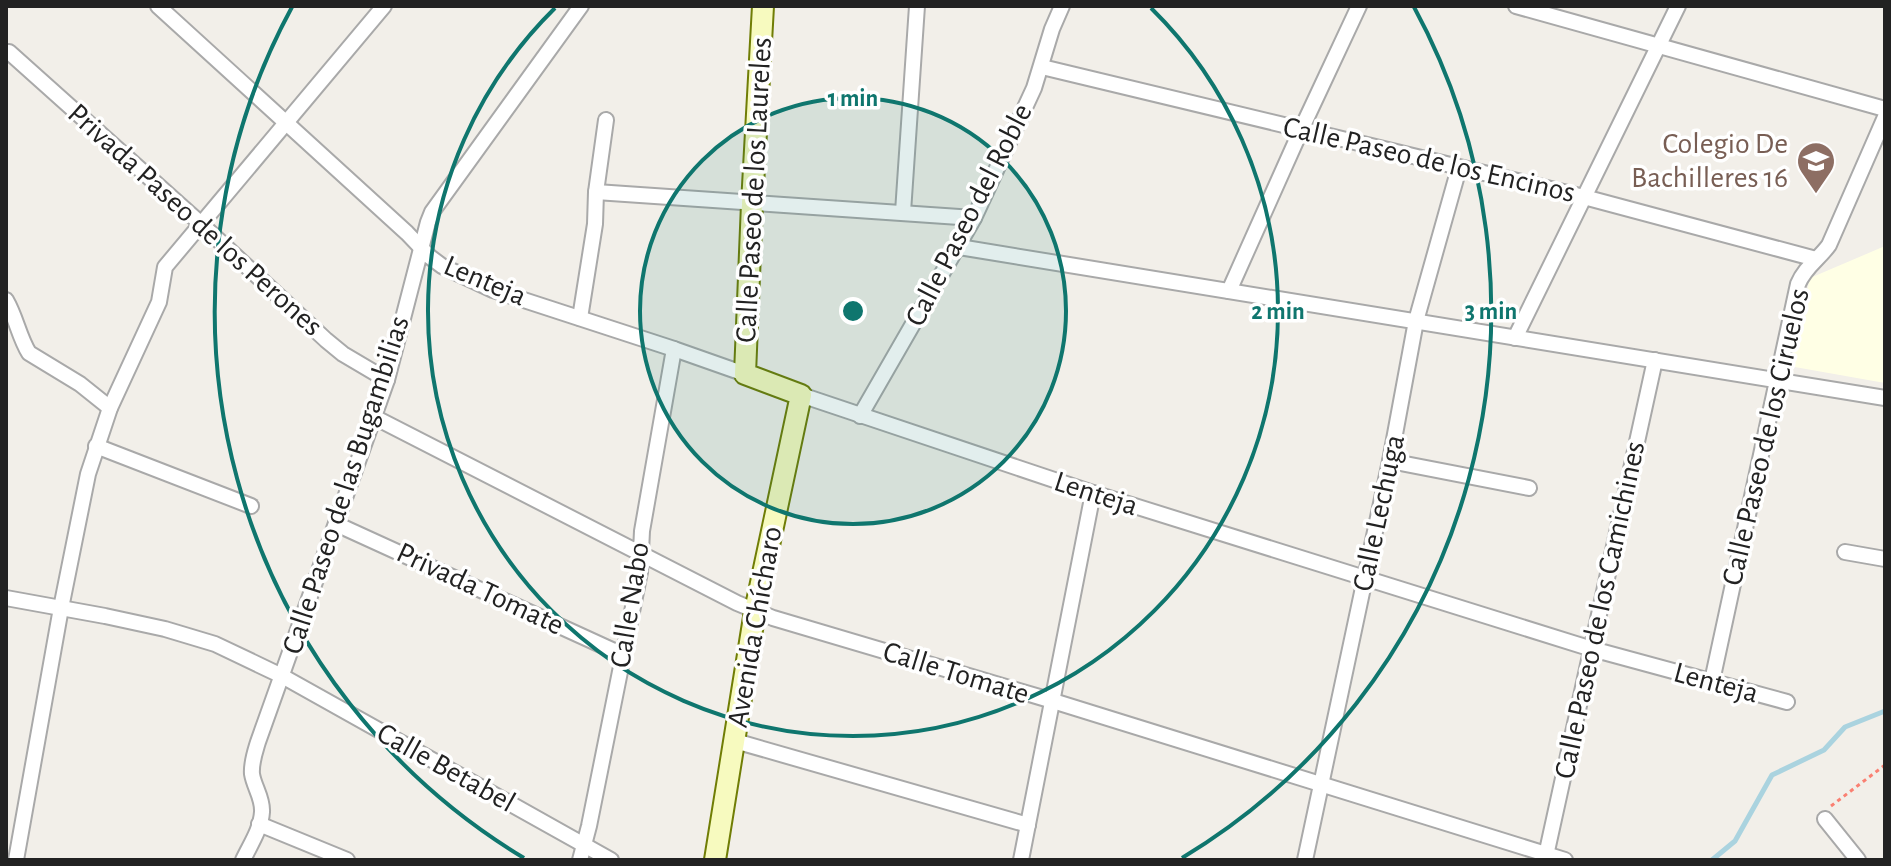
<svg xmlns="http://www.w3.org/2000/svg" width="1891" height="866" font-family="'Alegreya Sans',sans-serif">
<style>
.education{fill:#ffffe5}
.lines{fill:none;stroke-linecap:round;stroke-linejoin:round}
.stream{stroke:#aad3df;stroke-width:5}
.street-casing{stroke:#a9a9a9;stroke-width:18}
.secondary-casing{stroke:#707d05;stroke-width:24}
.path{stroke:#fa8072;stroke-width:3;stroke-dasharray:4 4;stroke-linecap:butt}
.street{stroke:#fff;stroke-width:14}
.secondary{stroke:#f7fabf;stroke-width:20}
.ring{fill:none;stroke:#0f766e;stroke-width:4}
.labels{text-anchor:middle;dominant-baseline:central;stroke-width:7;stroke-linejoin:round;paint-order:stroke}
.education-label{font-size:30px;fill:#785e54;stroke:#fff;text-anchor:end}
.street-label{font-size:30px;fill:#222;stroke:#fff}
.centre{fill:#0f766e;stroke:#fff;stroke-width:4}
.ring-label{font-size:24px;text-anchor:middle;font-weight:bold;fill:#0f766e;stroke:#fff;stroke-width:7;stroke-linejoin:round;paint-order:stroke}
</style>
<rect width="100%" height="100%" fill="#f2efe9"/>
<!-- education -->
<path class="education" d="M1885 246V383L1789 366 1810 278Z"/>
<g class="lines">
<!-- stream -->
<path class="stream" d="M1712 860 1735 841 1772 775 1824 750 1845 727 1885 711"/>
<defs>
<g id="street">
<path d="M158 6 407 233 430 257 442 266 493 290 674 349 745 374"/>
<path d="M1516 6 1885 109"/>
<path d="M9 52 200 223 326 340 343 354 387 380"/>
<path d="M1042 67 1584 197 1816 259"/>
<path d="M596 192 974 218"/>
<path d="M903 212 917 6"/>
<path d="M959 247 1885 398"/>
<path d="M1229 291 1301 130 1359 6"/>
<path d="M6 300C16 317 19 337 29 353L80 384 110 408"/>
<path d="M580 318 595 224 596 192 606 120"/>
<path d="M1515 338 1678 6"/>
<path d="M801 395 1093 493 1592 649 1787 702"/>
<path d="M860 416 974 218 1034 88 1052 29 1062 6"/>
<path d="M374 417 737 603 773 618 1053 701 1565 860"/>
<path d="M96 446 251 506"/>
<path d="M1390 461 1529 488"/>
<path d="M336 524 623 655"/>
<path d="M1845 552 1885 559"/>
<path d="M6 598 105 616 165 629 215 644 282 676 611 860"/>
<path d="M1712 681 1798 284C1805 267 1819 259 1829 245L1885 117"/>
<path d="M735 741 1028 825"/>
<path d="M1825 819 1858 860"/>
<path d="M259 824 347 860"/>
<path d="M16 860 61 608 88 474 110 408 159 302 165 267 384 6"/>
<path d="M243 860C250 845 261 829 262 812 263 798 254 787 252 774 251 763 255 752 258 742L387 380 428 222 432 212 581 6"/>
<path d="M580 860 589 826 640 572 642 531 674 349"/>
<path d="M1021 860 1093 493"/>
<path d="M1305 860 1390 461 1416 321 1459 168"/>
<path d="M1545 860 1655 360"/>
</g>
<path id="secondary" d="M715 860 755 611 801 395 745 374 752 204 763 6"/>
</defs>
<!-- street casing -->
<use href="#street" class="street-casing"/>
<!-- secondary casing -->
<use href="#secondary" class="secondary-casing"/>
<!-- path -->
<path class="path" d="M1831 806 1885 765"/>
<!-- street -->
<use href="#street" class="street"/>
<!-- secondary -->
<use href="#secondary" class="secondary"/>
</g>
<!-- distance rings -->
<circle cx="853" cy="311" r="213" fill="#0f766e" fill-opacity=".12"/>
<g class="ring">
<circle cx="853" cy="311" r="213"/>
<path d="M1151 8A425 425 0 1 1 555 8"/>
<path d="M524 858A638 638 0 0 1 292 7M1414 7A638 638 0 0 1 1182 858"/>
</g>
<!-- icons -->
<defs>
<symbol id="university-pin" viewBox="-11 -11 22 30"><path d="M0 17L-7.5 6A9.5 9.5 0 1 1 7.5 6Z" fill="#8d6e63" stroke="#fff"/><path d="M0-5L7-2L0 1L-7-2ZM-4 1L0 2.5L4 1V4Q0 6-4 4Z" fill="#fff"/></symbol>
</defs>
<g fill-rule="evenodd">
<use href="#university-pin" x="1794" y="139" width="44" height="60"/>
</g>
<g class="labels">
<!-- education labels -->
<g class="education-label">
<text x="1788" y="144">Colegio De<tspan x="1788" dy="34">Bachilleres 16</tspan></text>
</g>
<!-- street labels -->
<g class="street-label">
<text transform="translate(1429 160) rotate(13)">Calle Paseo de los Encinos</text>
<text transform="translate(754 190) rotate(-87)">Calle Paseo de los Laureles</text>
<text transform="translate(969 215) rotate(-63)">Calle Paseo del Roble</text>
<text transform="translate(195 220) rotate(42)">Privada Paseo de los Perones</text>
<text transform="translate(485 281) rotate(23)">Lenteja</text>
<text transform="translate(1766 437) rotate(-77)">Calle Paseo de los Ciruelos</text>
<text transform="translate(346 485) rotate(-72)">Calle Paseo de las Bugambilias</text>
<text transform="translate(1096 494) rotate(18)">Lenteja</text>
<text transform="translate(1379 513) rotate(-78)">Calle Lechuga</text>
<text transform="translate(480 589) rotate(25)">Privada Tomate</text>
<text transform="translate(630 605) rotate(-81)">Calle Nabo</text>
<text transform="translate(1600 610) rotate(-78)">Calle Paseo de los Camichines</text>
<text transform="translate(755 627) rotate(-80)">Avenida Chícharo</text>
<text transform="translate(956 673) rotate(17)">Calle Tomate</text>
<text transform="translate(1716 683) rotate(15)">Lenteja</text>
<text transform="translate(446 768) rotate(29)">Calle Betabel</text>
</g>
</g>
<circle cx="853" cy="311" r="12" class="centre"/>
<g class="ring-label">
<text x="853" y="106">1 min</text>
<text x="1278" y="319">2 min</text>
<text x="1491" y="319">3 min</text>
</g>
<!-- border -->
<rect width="1891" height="866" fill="none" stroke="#222222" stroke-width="16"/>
</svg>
